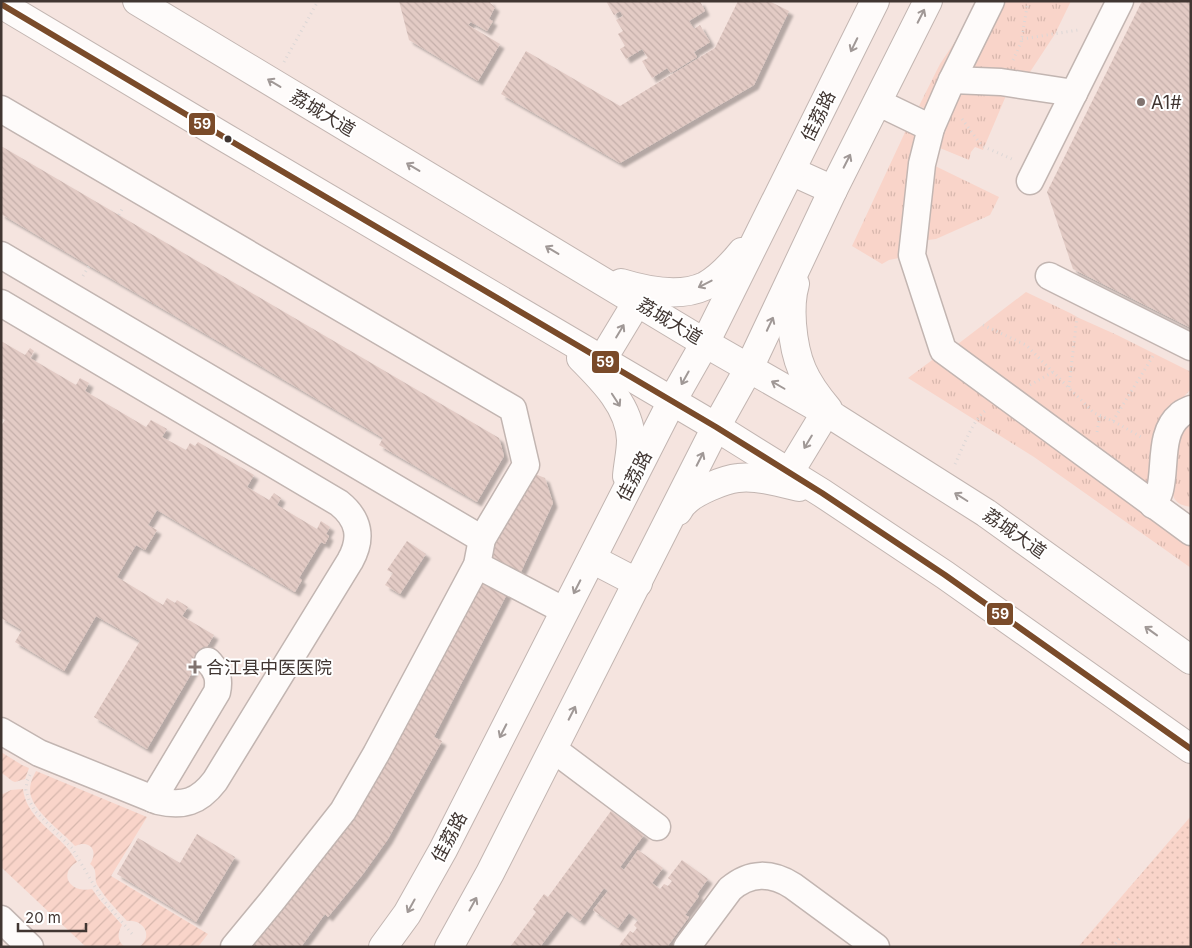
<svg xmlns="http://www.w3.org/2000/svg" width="1192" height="948" font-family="Inter,'Noto Sans SC',sans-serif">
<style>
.grass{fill:url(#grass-tufts)}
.park{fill:url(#park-dots)}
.garden{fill:url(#garden-furrows)}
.building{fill:url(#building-back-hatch);filter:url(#shadow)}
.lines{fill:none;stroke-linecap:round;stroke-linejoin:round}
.minor-casing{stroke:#c2b5b1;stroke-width:29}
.major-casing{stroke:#c2b5b1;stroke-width:30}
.path{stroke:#dcd7d6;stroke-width:3;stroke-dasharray:1 4;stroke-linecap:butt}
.minor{stroke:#fefbfa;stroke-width:26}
.major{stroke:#fefbfa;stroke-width:28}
.bus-1-casing{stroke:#fff;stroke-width:10}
.bus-1{stroke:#7a4b2a;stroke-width:6}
.oneway{stroke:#a09896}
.poi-dot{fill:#80736f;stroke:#fff;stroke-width:2}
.bus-dot{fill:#413632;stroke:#fff;stroke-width:2}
.labels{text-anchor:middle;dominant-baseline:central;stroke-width:4;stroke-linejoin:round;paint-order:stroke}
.poi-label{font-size:18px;fill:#413632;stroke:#fff;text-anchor:start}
.street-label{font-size:18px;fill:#413632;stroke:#fff}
.line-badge{stroke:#fff;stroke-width:2}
.badge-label{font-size:14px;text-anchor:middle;font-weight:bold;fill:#fff}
</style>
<defs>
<pattern id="grass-tufts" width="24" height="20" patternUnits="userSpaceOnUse" patternTransform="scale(1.25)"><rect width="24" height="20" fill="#f9d4c9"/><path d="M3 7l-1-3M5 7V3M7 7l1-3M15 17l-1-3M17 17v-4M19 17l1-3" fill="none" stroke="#d7b7ad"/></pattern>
<pattern id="park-dots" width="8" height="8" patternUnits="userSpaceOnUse" patternTransform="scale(1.25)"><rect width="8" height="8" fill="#f9d4c9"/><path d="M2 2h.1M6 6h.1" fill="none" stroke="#d7b7ad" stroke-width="1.8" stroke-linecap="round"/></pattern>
<pattern id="garden-furrows" width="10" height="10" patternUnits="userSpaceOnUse" patternTransform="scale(1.25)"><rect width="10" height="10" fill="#f9d4c9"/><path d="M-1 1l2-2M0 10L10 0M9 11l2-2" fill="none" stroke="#d7b7ad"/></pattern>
<pattern id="building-back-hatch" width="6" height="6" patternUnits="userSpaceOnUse" patternTransform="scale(1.25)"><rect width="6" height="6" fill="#e3cbc5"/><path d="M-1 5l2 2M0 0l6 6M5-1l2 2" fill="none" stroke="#c4afaa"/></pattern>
<filter id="shadow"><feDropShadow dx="4.5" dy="4.5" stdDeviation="1" flood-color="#0004"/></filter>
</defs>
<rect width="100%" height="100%" fill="#f5e4df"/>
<!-- grass -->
<g class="grass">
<path d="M975 1H985L931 111 919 106 940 64 971 18Z"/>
<path d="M997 1H1071L1055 34 1028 75 972 71V51Z"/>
<path d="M971 91 1006 93 1005 98 983 150 975 147 971 152 969 160 935 146 957 97Z"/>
<path d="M907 128 918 132 904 257 889 260 882 264 852 246Z"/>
<path d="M929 163 999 197 990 215 936 239 928 240 923 237Z"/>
<path d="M1026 292 1070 313 1079 318 1117 335 1191 372V389L1171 410 1148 487 954 347Z"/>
<path d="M939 355 1191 540V568L1034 457 908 378Z"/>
<path d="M1191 423V507C1184 506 1177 504 1174 498 1171 492 1174 449 1176 442 1179 434 1184 428 1191 423Z"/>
</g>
<!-- park -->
<path class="park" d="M1191 816V947H1078Z"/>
<!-- garden -->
<g class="garden">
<path d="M1 752 22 765 29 768 25 779 15 782C9 780 8 776 1 773Z"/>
<path d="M36 771 147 817 111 876 208 934 198 947H139C154 937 144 919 127 921 117 910 106 899 98 886 93 879 99 870 90 864 99 851 90 839 75 846 63 832 30 810 30 790 30 783 33 777 36 771Z"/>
<path d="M23 789C26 816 52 830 68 849 71 853 74 857 77 862 57 874 71 894 92 889L99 899 122 925C117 933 117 941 125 947H86L1 867V795L11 790Z"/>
</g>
<!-- building -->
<g class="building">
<path d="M399 1H491L490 3 495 7 489 19 493 21 487 31 471 22 468 25 500 44 478 81 409 40Z"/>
<path d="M606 1H694L695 3 700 1 705 11 689 21 694 29 700 25 710 42 694 52 697 57 671 73 667 68 652 78 642 61 648 58 642 49 626 59 620 49 625 46 618 34 623 31 616 20 623 16 620 11 614 15Z"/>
<path d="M738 1H769L789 11 754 85 620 163 501 94 526 51 620 106 715 48Z"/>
<path d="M1142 1H1191V328L1073 269 1047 192Z"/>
<path d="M1 146 499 438 504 456 477 502 379 445 383 438 1 214Z"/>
<path d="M1 341 25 355 30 348 34 351 30 358 76 385 80 378 89 383 85 391 146 427 151 420 167 429 162 437 186 450 190 443 195 446 198 442 254 475 247 487 269 500 274 493 281 498 277 505 317 529 321 521 330 527 326 534 329 536 325 544 321 542 299 578 302 580 295 592 157 510 148 525 157 530 145 550 136 545 117 577 163 605 167 598 175 603 177 600 188 607 182 616 214 635 147 749 94 717 140 641 96 616 64 671 15 642 22 630 1 618V426L5 420 1 418Z"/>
<path d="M535 474 545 478 553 503 519 576 486 558 523 497Z"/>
<path d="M407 541 426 554 400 594 385 585 393 573 387 570Z"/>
<path d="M480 576 508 592 434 737 442 741 388 839 363 874 328 917 325 914 301 947H243Z"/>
<path d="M611 811 644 835 620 867 624 870 638 850 663 868 652 883 660 889 664 884 668 886 672 881 668 878 682 860 708 879 697 894 699 896 685 915 689 917 667 947H618L630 931 633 933 637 928 634 925 638 920 629 913 618 928 593 910 608 891 604 888 580 921 567 911 540 947H510L536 912 533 909 544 894 548 897Z"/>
<path d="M197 834 235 857 196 922 117 874 138 838 180 863Z"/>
</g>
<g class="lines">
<defs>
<g id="minor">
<path d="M991 1 952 80 931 128 922 164 912 255 943 350 1191 532"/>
<path d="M952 80 1001 82 1074 93"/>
<path d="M877 102 931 128"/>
<path d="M1 109 513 409 526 465 482 539 477 565 376 754 343 811 272 901 234 947"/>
<path d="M1030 181 1120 1"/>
<path d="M1 255 482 539"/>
<path d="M1049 276 1191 347"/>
<path d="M1 303 339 503C359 519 363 538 350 561L215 781C199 802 183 807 158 801L39 753 1 731"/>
<path d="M1153 505C1156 500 1159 495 1160 490 1166 466 1159 432 1180 415 1183 412 1187 411 1191 409"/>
<path d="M477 565 565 611"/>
<path d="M553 749 657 827"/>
<path d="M153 799 217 692C220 679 217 670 208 661"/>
<path d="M1 919 30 947"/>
<path d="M687 947 730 889C750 872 771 872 793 886L876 947"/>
</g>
<g id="major">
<path d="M137 1 705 343 836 418 986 513 1191 660"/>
<path d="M1 4 224 137 716 427 822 493 945 575 1191 749"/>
<path d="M791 171 833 190"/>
<path d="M621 283C647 291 679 298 705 286 718 279 733 263 742 252"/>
<path d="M795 284C791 297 791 310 792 324 795 361 804 381 828 409"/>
<path d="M581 358C603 380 630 407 631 440 631 452 628 464 627 476"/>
<path d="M602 360 637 302"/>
<path d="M789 473 826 412"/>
<path d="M678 511C680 508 682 504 685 502 694 492 725 479 738 478 758 476 779 482 799 487"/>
<path d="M592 559 638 583"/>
<path d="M383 947 407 914 443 850 672 401 705 343 875 1"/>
<path d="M449 947 490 873 716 427 749 368 833 190 928 1"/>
</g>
</defs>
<!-- minor casing -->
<use href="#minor" class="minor-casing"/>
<!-- major casing -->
<use href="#major" class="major-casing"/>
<!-- path -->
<g class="path">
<path d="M1022 39 1078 30"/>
<path d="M1013 60 1021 43 1028 1"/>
<path d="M284 62 318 1"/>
<path d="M962 119 982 146 1014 160"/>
<path d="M119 215 123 207"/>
<path d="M83 276 89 266"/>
<path d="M983 325 1026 345 1094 413 1113 421 1143 438"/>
<path d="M1030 385 1053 372"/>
<path d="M1069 387 1077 317"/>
<path d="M1113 421 1153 356"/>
<path d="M1097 432 1100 416"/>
<path d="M955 464C962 449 973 420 985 411"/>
<path d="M30 775 27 781 26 790 29 800 35 811 72 848 101 897 133 935"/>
<path d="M1116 947 1114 945 1122 936"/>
</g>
<!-- minor -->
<use href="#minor" class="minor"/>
<!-- major -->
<use href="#major" class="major"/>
<defs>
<path id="bus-1" d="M1 4 224 137 716 427 822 493 945 575 1191 749"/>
</defs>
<!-- bus-1 casing -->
<use href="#bus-1" class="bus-1-casing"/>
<!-- bus-1 -->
<use href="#bus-1" class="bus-1"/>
</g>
<!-- one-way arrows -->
<defs><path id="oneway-shaft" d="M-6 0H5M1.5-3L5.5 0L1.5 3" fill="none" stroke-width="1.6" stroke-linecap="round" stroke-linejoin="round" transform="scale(1.25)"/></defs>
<g class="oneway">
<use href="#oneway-shaft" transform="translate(921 16) rotate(-63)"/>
<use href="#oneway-shaft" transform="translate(854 45) rotate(116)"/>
<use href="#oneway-shaft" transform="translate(274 83) rotate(-149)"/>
<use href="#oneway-shaft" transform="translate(847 161) rotate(-63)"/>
<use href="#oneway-shaft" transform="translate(413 167) rotate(-149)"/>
<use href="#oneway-shaft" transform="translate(552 250) rotate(-149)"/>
<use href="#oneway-shaft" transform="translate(705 284) rotate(153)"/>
<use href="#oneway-shaft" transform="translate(770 324) rotate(-65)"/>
<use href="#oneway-shaft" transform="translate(620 331) rotate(-59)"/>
<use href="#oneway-shaft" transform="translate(685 378) rotate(119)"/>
<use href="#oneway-shaft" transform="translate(778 385) rotate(-150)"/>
<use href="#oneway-shaft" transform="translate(616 400) rotate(57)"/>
<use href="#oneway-shaft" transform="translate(808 442) rotate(121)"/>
<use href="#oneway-shaft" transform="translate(700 459) rotate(-63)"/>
<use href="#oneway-shaft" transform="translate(961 497) rotate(-148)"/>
<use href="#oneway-shaft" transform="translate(577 587) rotate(117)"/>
<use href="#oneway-shaft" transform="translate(1151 631) rotate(-144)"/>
<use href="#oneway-shaft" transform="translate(572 713) rotate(-63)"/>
<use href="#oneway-shaft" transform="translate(503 731) rotate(117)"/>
<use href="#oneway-shaft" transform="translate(473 904) rotate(-61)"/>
<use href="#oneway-shaft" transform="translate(411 906) rotate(119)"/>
</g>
<!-- markers -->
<g class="poi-dot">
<circle cx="1141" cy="102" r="5"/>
<path d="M192.5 659.5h5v5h5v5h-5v5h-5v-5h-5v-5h5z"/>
</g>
<circle class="bus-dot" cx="228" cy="139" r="4.5"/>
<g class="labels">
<!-- poi labels -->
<g class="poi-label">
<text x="1151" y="102">A1#</text>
<text x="206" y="667">合江县中医医院</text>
</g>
<!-- street labels -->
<g class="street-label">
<text transform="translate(323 113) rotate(31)">荔城大道</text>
<text transform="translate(818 116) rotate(-64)">佳荔路</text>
<text transform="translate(670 321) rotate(31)">荔城大道</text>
<text transform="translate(634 476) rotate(-63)">佳荔路</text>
<text transform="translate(1015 533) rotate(35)">荔城大道</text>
<text transform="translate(449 837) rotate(-62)">佳荔路</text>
</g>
</g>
<g class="line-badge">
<rect x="188" y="112" width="28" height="24" rx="5" fill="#7a4b2a"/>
<rect x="591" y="350" width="29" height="24" rx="5" fill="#7a4b2a"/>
<rect x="986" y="602" width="28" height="24" rx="5" fill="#7a4b2a"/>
</g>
<g class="badge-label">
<text x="202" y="129">59</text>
<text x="605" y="367">59</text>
<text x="1000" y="619">59</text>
</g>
<!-- border -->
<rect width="1192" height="948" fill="none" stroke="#413632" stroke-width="5"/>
<!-- scale -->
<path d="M18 923v8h68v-8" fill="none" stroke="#413632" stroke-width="2.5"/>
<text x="25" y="923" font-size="15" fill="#413632" stroke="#ffffff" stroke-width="4" paint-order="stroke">20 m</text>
</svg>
